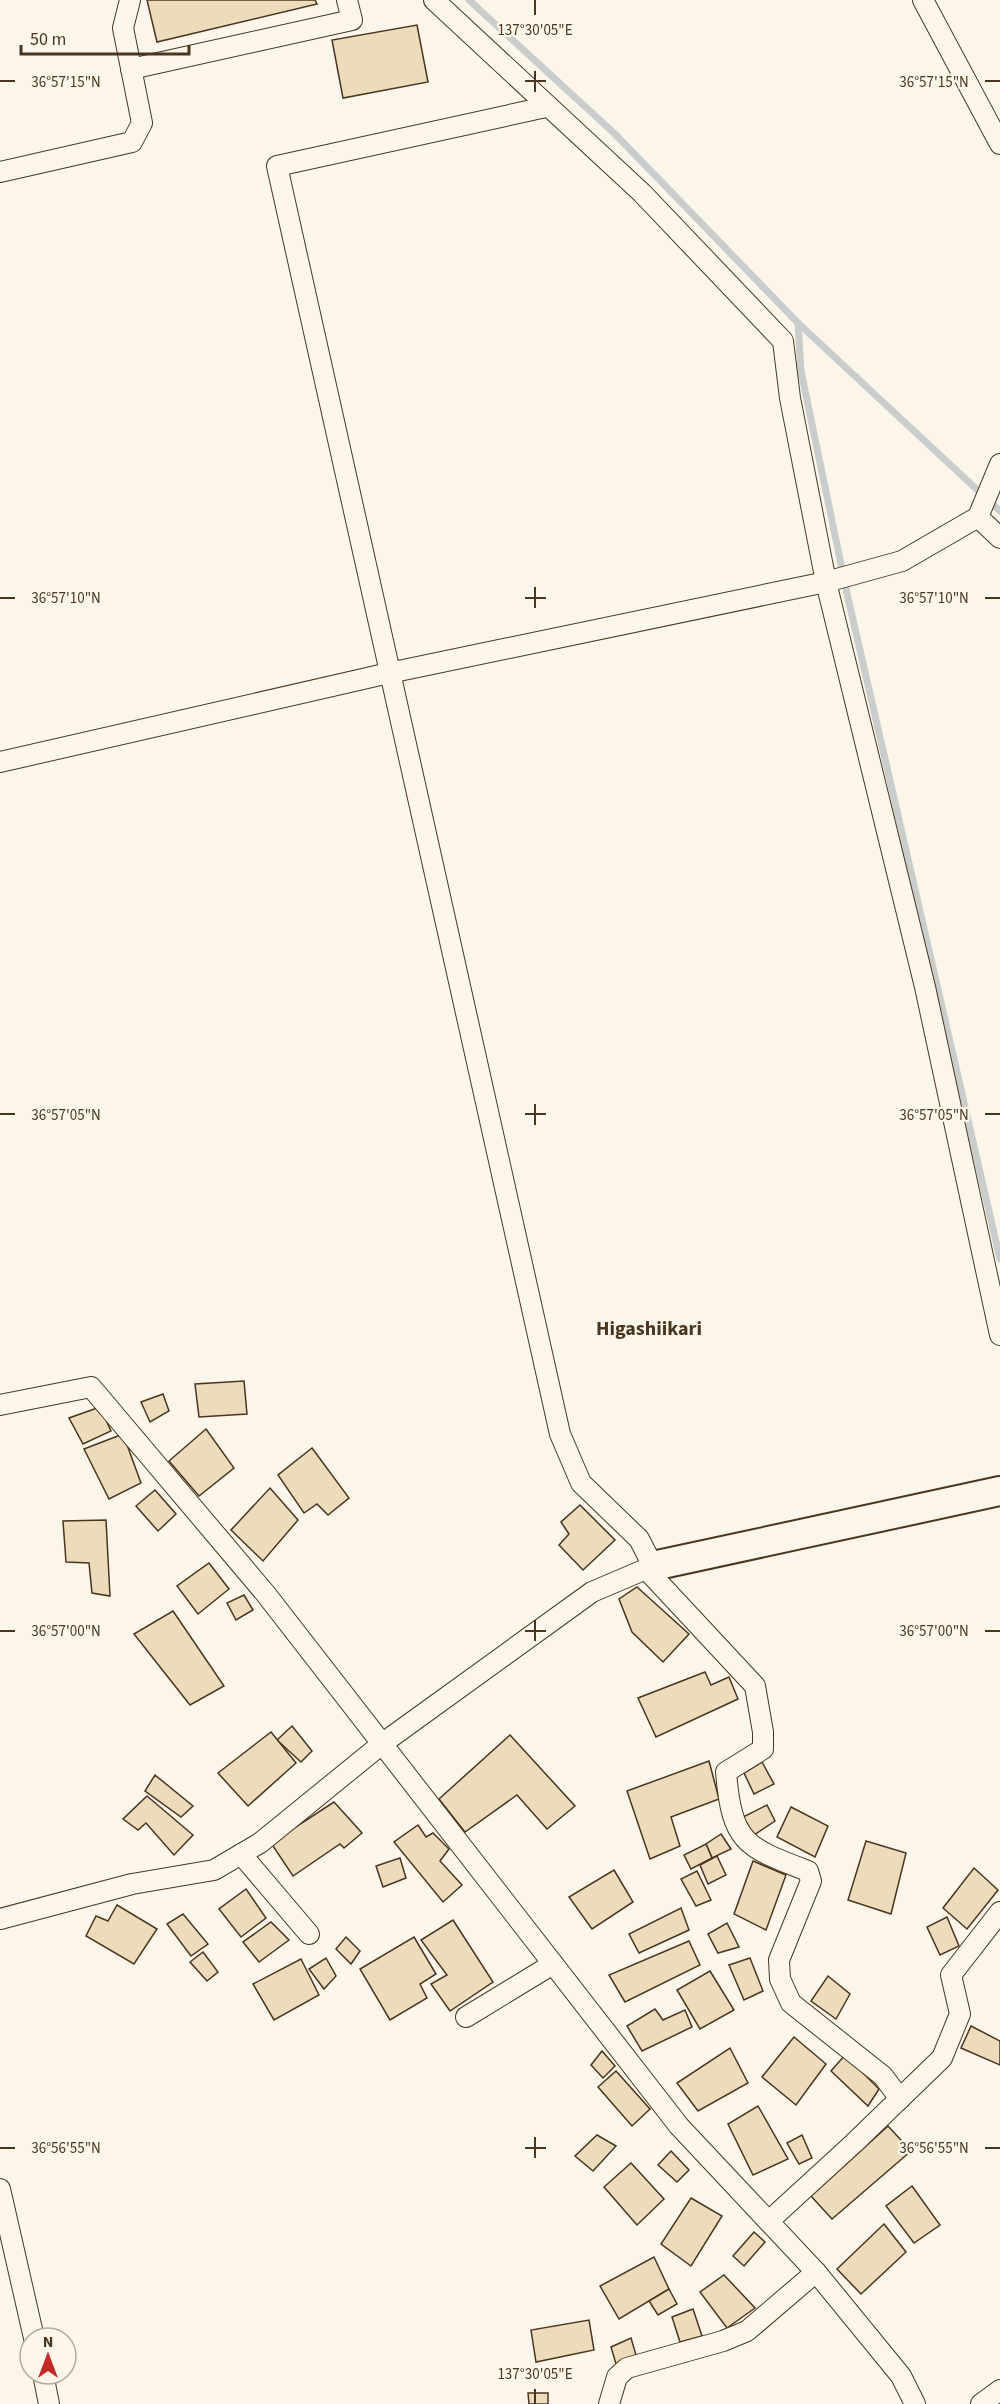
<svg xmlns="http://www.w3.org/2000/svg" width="1000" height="2404" font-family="'Source Sans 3',sans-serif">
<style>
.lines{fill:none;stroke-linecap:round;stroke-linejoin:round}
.stream{stroke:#c9cecd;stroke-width:7}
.building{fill:#ecdcbc;stroke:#4a3520;stroke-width:1.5}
.street-casing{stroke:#4a3520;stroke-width:22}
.secondary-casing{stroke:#4a3520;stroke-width:32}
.street{stroke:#fbf6e9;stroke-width:20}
.secondary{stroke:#fbf6e9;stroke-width:28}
.ticks{fill:none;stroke:#4a3520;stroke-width:2}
.labels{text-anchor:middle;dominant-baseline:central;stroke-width:4.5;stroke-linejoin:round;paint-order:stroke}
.neighbourhood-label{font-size:20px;font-weight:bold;fill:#4a3520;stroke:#fbf6e9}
.ticks-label{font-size:15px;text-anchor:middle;fill:#4a3520;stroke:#fbf6e9;stroke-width:4.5;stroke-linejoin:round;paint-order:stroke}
</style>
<rect width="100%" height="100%" fill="#fbf6e9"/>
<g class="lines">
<!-- stream -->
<g class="stream">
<path d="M469 0 615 134 798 323 1000 511"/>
<path d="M798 323 801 371 848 598 1000 1259"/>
</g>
</g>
<!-- building -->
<g class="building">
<path d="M147 0H315L317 4 157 42Z"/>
<path d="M417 25 428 82 343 98 332 40Z"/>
<path d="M244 1381 247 1414 199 1417 195 1384Z"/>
<path d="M163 1394 169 1411 150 1422 141 1402Z"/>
<path d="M100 1407 111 1431 83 1444 69 1418Z"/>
<path d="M206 1429 234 1468 199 1496 169 1461Z"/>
<path d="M123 1434 141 1483 109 1499 84 1449Z"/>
<path d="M312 1448 349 1498 328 1515 317 1504 304 1513 278 1475Z"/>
<path d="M270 1488 298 1520 263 1561 231 1530Z"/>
<path d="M155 1490 176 1514 158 1531 136 1506Z"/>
<path d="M580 1505 615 1540 583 1570 559 1545 569 1534 561 1522Z"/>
<path d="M106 1520 110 1596 92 1593 89 1563 66 1562 63 1521Z"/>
<path d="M209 1563 229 1589 198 1614 177 1586Z"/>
<path d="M637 1587 689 1634 663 1662 632 1632 619 1599Z"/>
<path d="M244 1595 253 1610 236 1620 227 1603Z"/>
<path d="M173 1611 224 1686 190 1705 134 1634Z"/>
<path d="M705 1672 711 1685 729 1677 738 1699 656 1737 638 1698Z"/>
<path d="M292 1726 312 1751 301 1762 277 1740Z"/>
<path d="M271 1732 296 1763 248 1806 218 1773Z"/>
<path d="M510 1735 575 1806 547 1829 517 1795 465 1832 439 1799Z"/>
<path d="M709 1761 719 1799 671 1817 680 1846 650 1859 627 1791Z"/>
<path d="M762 1762 774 1784 754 1794 744 1773Z"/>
<path d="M155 1775 193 1806 181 1817 145 1791Z"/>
<path d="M147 1796 193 1835 174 1855 146 1823 138 1830 123 1819Z"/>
<path d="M334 1802 362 1833 344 1848 340 1844 293 1876 271 1843Z"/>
<path d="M767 1805 775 1821 754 1835 743 1817Z"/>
<path d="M791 1807 828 1826 815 1857 777 1837Z"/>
<path d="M418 1825 426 1837 433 1833 449 1849 440 1861 462 1885 443 1902 394 1842Z"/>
<path d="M721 1834 731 1849 712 1858 706 1844Z"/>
<path d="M866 1841 906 1853 891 1914 848 1900Z"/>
<path d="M706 1844 712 1858 691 1869 684 1855Z"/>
<path d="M717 1856 726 1875 708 1884 700 1865Z"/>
<path d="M400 1858 406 1878 383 1887 376 1866Z"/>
<path d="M753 1861 786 1875 766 1930 734 1914Z"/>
<path d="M974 1868 998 1890 967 1929 943 1908Z"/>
<path d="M614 1870 633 1902 592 1929 569 1897Z"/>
<path d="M697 1871 711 1900 696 1906 681 1879Z"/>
<path d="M246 1889 266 1918 241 1937 219 1909Z"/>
<path d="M117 1905 157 1929 134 1964 86 1936 96 1916 108 1921Z"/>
<path d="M681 1908 689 1930 639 1953 629 1934Z"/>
<path d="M183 1914 208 1944 191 1956 167 1924Z"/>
<path d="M947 1917 959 1946 940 1955 927 1927Z"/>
<path d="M453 1920 493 1982 450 2011 431 1984 447 1975 421 1940Z"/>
<path d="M271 1922 289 1940 259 1962 243 1942Z"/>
<path d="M727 1923 739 1947 718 1953 708 1934Z"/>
<path d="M346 1937 360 1951 351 1964 336 1949Z"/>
<path d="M414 1937 436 1974 420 1984 427 1998 390 2020 360 1969Z"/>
<path d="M689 1941 700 1965 625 2002 609 1975Z"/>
<path d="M203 1952 218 1972 207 1981 190 1962Z"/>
<path d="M326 1958 336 1976 324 1989 309 1969Z"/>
<path d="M750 1958 763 1991 744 2000 729 1965Z"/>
<path d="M301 1959 319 1995 274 2020 253 1984Z"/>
<path d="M710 1971 734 2010 700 2029 677 1990Z"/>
<path d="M828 1976 850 1994 836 2019 811 2001Z"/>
<path d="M655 2009 663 2020 685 2010 692 2027 642 2051 627 2026Z"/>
<path d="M971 2026 1000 2041V2065L961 2048Z"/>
<path d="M794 2037 826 2064 796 2105 762 2077Z"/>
<path d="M730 2048 748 2083 698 2111 677 2083Z"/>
<path d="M602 2051 615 2066 603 2078 591 2065Z"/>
<path d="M845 2055 879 2089 868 2106 831 2071Z"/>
<path d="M616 2071 650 2109 632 2126 598 2087Z"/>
<path d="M758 2106 788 2159 753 2175 728 2124Z"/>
<path d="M888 2126 911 2151 832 2219 811 2196Z"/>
<path d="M597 2135 616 2146 593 2171 575 2156Z"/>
<path d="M802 2135 812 2158 799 2164 787 2143Z"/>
<path d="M671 2151 689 2170 677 2182 658 2165Z"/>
<path d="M631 2163 664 2199 637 2225 604 2187Z"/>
<path d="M912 2186 940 2225 914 2243 886 2206Z"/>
<path d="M691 2198 722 2216 691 2266 661 2244Z"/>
<path d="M884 2224 906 2252 861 2294 837 2269Z"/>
<path d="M754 2232 765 2242 744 2266 733 2256Z"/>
<path d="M654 2257 669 2289 619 2319 600 2286Z"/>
<path d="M724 2275 755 2308 727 2328 700 2292Z"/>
<path d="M669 2289 677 2304 658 2315 649 2301Z"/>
<path d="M693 2309 702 2336 680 2342 672 2317Z"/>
<path d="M589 2320 594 2350 536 2362 531 2330Z"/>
<path d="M631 2338 636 2355 616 2364 611 2347Z"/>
<path d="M528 2393H548V2404H529Z"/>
</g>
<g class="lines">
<defs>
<g id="street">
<path d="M434 0 642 193 783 341 790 398 826 582 925 987 1000 1335"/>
<path d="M923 0 1000 144"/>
<path d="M131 69 352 20 347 0"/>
<path d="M0 172 132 142 142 123 123 28 130 0"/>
<path d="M978 517 1000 538"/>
<path d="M0 762 389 673 826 582 902 561 978 517 1000 464"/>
<path d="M0 1405 91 1387 265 1593 679 2126 816 2272 901 2376 915 2404"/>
<path d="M646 1569 755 1686 763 1732V1749L726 1772C732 1843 745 1847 808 1871L811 1881 779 1960 780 1979 791 2003 883 2076 900 2099"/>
<path d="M241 1854 309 1934"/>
<path d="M0 1919 132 1884 214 1870 260 1843 383 1743 592 1592 653 1566 639 1539 581 1483 560 1434 277 166 546 107"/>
<path d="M466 2017 553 1964"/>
<path d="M0 2189 34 2338"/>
<path d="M770 2220 854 2143 942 2058 960 2014 951 1975 1000 1912"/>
<path d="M43 2374 49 2404"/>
<path d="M609 2404 617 2377 627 2368 723 2341 747 2331 816 2272"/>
<path d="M981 2404 1000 2390"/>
</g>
<path id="secondary" d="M653 1566 1000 1491"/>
</defs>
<!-- street casing -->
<use href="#street" class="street-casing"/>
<!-- secondary casing -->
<use href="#secondary" class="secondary-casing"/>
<!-- street -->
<use href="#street" class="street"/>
<!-- secondary -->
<use href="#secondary" class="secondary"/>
</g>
<!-- ticks -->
<path class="ticks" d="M535 0V15M535 71V92M0 81H15M525 81H546M985 81H1000M535 587V608M0 598H15M525 598H546M985 598H1000M535 1104V1125M0 1114H15M525 1114H546M985 1114H1000M535 1620V1641M0 1631H15M525 1631H546M985 1631H1000M535 2137V2158M0 2148H15M525 2148H546M985 2148H1000M535 2389V2404"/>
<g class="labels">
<!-- neighbourhood labels -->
<g class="neighbourhood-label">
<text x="649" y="1329">Higashiikari</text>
</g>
</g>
<g class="ticks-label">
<text x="535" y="35">137°30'05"E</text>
<text x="66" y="87">36°57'15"N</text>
<text x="934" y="87">36°57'15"N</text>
<text x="66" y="603">36°57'10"N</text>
<text x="934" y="603">36°57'10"N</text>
<text x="66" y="1120">36°57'05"N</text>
<text x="934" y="1120">36°57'05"N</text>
<text x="66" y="1636">36°57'00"N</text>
<text x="934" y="1636">36°57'00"N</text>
<text x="66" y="2153">36°56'55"N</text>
<text x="934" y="2153">36°56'55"N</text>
<text x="535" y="2379">137°30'05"E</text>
</g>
<!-- north arrow -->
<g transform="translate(48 2356)"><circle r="28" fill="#fbf6e9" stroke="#b4a999" stroke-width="1.5"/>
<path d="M0-4.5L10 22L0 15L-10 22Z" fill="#c62828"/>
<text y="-9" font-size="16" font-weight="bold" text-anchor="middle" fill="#4a3520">N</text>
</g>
<!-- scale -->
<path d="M21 45v9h168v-9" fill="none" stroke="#4a3520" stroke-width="3"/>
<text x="30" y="45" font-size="18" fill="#4a3520" stroke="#fbf6e9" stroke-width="4.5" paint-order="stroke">50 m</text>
</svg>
